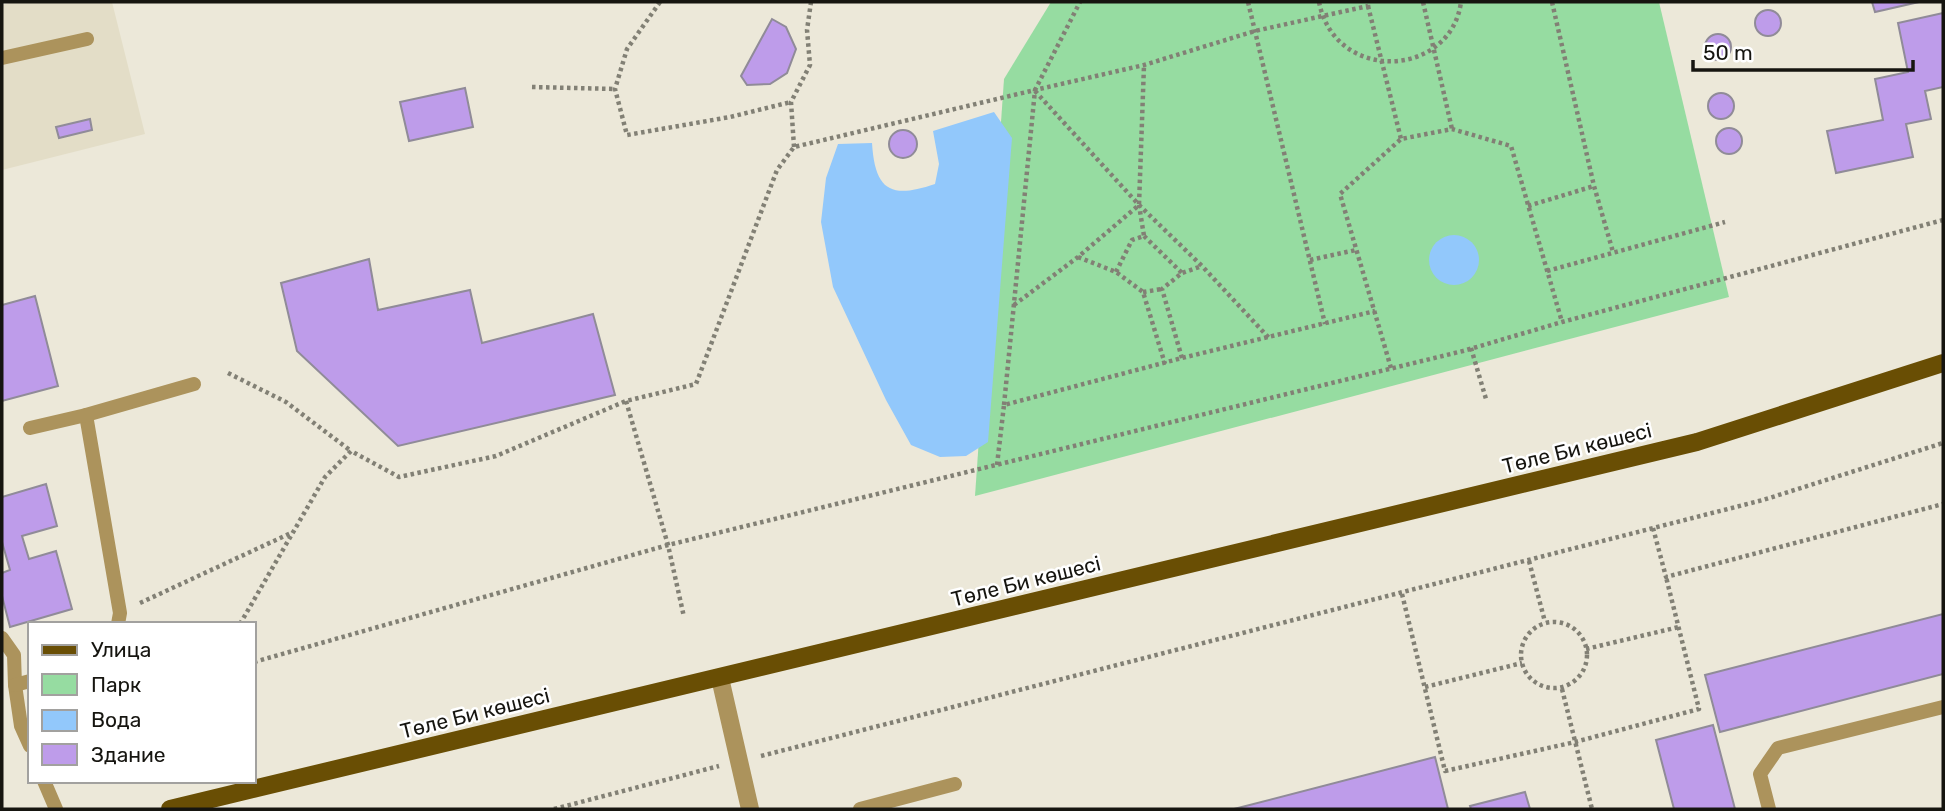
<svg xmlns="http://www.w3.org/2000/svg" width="1945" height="811" font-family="Rubik,sans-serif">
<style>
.built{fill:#e3ddc7}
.green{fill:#96dca1}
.water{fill:#92c8fb}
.building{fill:#be9cea;stroke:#908b98;stroke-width:2}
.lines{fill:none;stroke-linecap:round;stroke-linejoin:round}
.path{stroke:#828075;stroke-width:4.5;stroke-dasharray:3.5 3.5;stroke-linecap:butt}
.service{stroke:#ac935c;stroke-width:14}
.minor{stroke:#ac935c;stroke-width:18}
.primary{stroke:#694e04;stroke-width:18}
.labels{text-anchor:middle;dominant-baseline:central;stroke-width:5;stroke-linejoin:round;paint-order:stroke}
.street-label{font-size:21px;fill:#161510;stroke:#fff}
</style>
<rect width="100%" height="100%" fill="#ece8d9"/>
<!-- built -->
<path class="built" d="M13 2H112L145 134 2 170V5Z"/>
<!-- green -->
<path class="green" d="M1051 2H1659L1729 297 975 496 1004 79Z"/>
<!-- water -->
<g class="water">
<path d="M994 112 1012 138 988 442 966 456 940 457 911 445 886 400 833 287 821 222 826 178 838 144 872 143C875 191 891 199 935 184L939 164 933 131Z"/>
<circle cx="1454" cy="260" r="25"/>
</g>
<!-- building -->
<g class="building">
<path d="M1872 2H1919L1875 12Z"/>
<circle cx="1768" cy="23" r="13"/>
<path d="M1943 13V87L1925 91 1931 119 1906 124 1913 157 1836 173 1827 131 1883 120 1875 79 1908 72 1898 23Z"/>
<path d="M772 19 786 27 796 49 787 73 770 84 747 85 741 76Z"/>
<circle cx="1718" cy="47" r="13"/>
<path d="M465 88 473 127 409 141 400 102Z"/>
<circle cx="1721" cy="106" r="13"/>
<path d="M90 119 92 130 59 138 56 127Z"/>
<circle cx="1729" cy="141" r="13"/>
<circle cx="903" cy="144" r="14"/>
<path d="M369 259 378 310 470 290 482 343 593 314 615 395 398 446 297 351 281 283Z"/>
<path d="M35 296 58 386 2 401V305Z"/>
<path d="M46 484 57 526 22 536 29 559 56 551 72 609 10 627 2 596V573L10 570 2 542V497Z"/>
<path d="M1943 614V674L1720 732 1705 675Z"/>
<path d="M1713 725 1735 809H1674L1656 740Z"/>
<path d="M1435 757 1448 809H1234Z"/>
<path d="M1525 792 1530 809H1471L1470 806Z"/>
</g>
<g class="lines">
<!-- path -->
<g class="path">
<path d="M660 2 627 49 615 89 627 135 730 117 791 102"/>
<path d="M1248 2 1325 324"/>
<path d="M1319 2C1335 84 1451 78 1461 2"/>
<path d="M1423 2 1452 129"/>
<path d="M1552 2 1594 186 1613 252"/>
<path d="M1368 6 1401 139"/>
<path d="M532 87 615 89"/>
<path d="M1035 91 1139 205 1202 266 1269 338"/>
<path d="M794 147 791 102 810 65 807 30 811 2"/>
<path d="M1528 206 1594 186"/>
<path d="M1144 236 1182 273"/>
<path d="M1078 257 1116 272 1143 292 1165 364"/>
<path d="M1310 260 1356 250"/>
<path d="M1547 271 1725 222"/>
<path d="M1116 272 1132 240 1144 236 1139 205"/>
<path d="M1143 292 1162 289"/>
<path d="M1014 305 1078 257 1139 205 1144 65"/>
<path d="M1471 348 1486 399"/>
<path d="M1182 358 1162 289 1182 273 1202 266"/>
<path d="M1391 368 1340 194 1401 139 1452 129 1511 146 1562 322"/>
<path d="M228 373 286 402 351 451"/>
<path d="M626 401 668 545 684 617"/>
<path d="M1004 405 1035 90 1144 65 1255 31 1368 6V2"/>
<path d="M997 465 1004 405 1182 358 1375 311"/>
<path d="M1653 528 1666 577 1943 504"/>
<path d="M1529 561 1545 622"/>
<path d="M1402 594 1445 771 1575 742 1699 709 1666 577"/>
<path d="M140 603 291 533"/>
<circle cx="1554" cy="655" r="33"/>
<path d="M240 624 325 477 351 451 399 477 496 456 626 401 696 384 777 170 794 147 1035 90 1080 2"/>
<path d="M1586 649 1679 627"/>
<path d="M254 662 668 545 1463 351 1562 322 1943 220"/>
<path d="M1425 687 1522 663"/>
<path d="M1562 689 1592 809"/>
<path d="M761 756 1763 500 1943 443"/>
<path d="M554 809 719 766"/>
</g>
<!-- service -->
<g class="service">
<path d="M2 58 87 39"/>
<path d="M86 415 120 613 118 624"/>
<path d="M30 428 86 415 194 384"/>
<path d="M2 638 14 655 15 685 21 726 30 746"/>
<path d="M15 685 30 681"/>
<path d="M44 781 56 809"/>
<path d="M860 809 955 784"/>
<path d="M1769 809 1760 774 1778 748 1943 707"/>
</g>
<!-- minor -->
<path class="minor" d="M720 678 750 809"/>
<!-- primary -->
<path class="primary" d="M170 809 1697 442 1943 363"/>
</g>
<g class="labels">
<!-- street labels -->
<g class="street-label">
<text transform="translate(1577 448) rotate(-14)">Төле Би көшесі</text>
<text transform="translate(1026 581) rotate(-14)">Төле Би көшесі</text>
<text transform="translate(475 713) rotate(-14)">Төле Би көшесі</text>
</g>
</g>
<!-- border -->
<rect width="1945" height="811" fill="none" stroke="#161510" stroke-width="7"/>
<!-- legend -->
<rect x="28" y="622" width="228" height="161" fill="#ffffff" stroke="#a2a19f" stroke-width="2"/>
<rect x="42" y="645" width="35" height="10" fill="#694e04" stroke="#a2a19f" stroke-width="2"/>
<text x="91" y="657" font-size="21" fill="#161510">Улица</text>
<rect x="42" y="674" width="35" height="21" fill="#96dca1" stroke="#a2a19f" stroke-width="2"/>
<text x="91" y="692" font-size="21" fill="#161510">Парк</text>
<rect x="42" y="710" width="35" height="21" fill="#92c8fb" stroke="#a2a19f" stroke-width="2"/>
<text x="91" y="727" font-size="21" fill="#161510">Вода</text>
<rect x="42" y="744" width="35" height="21" fill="#be9cea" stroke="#a2a19f" stroke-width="2"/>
<text x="91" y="762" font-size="21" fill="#161510">Здание</text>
<!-- scale -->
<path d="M1693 60v10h220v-10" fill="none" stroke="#161510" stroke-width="3.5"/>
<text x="1703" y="60" font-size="21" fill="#161510" stroke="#ffffff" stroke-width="5" paint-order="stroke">50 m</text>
</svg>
